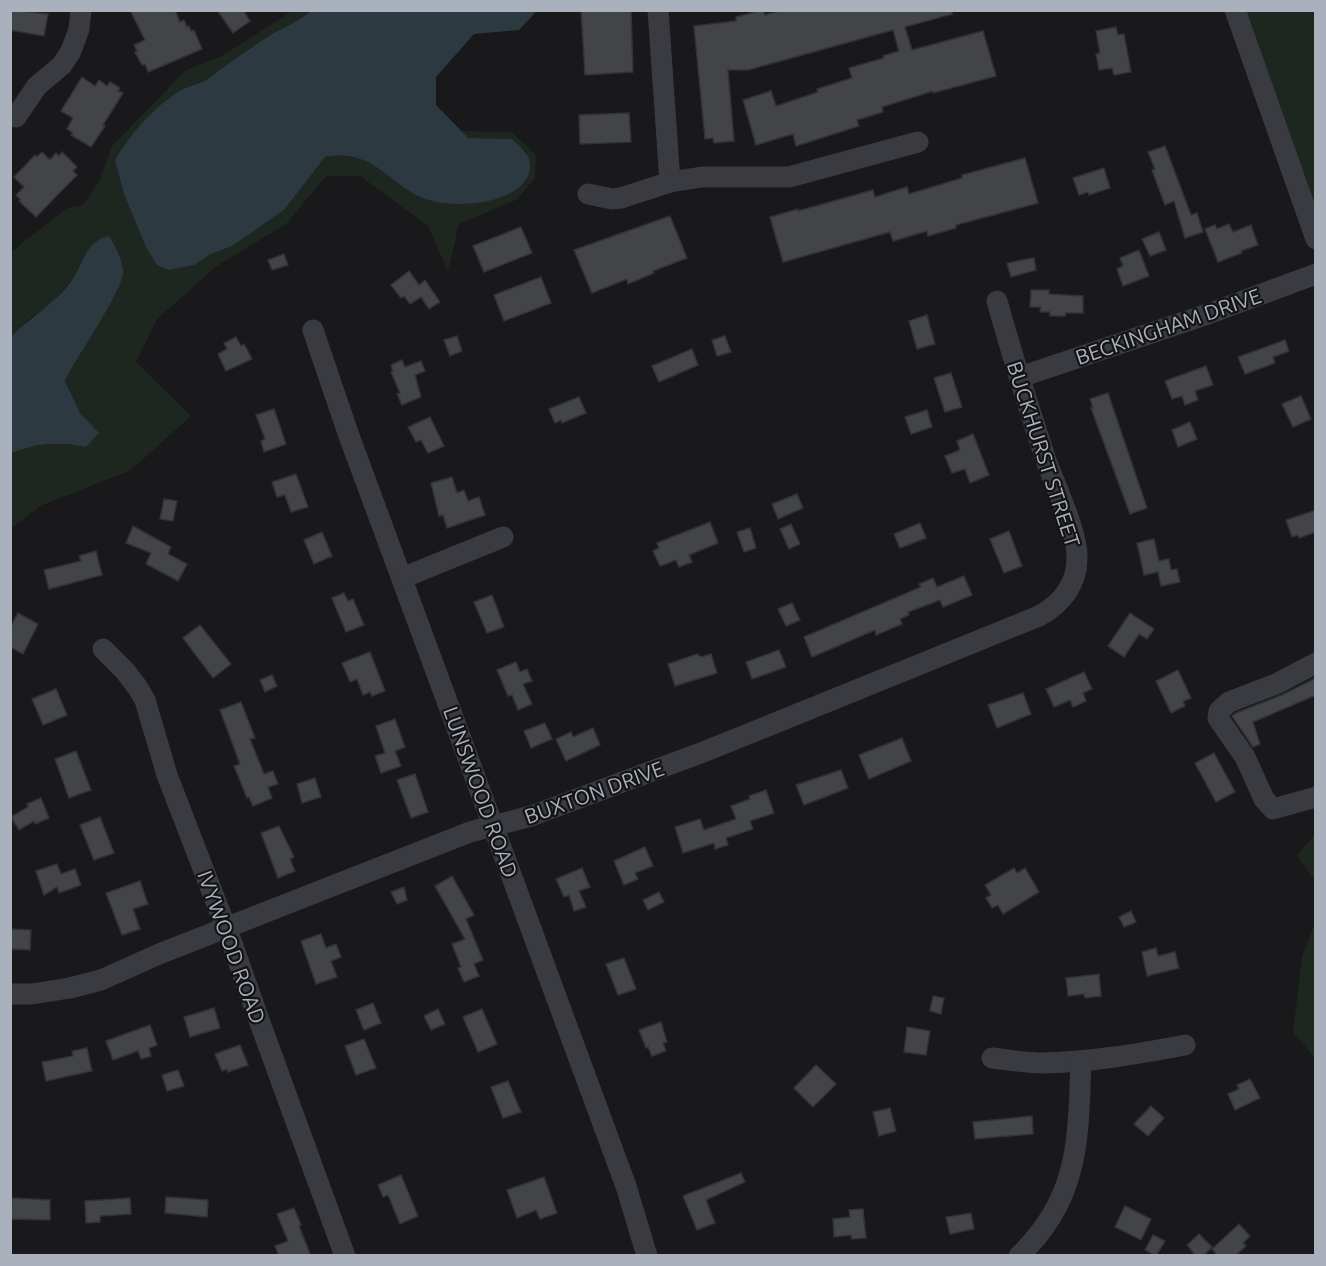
<svg xmlns="http://www.w3.org/2000/svg" width="1326" height="1266" font-family="Ubuntu,sans-serif">
<style>
.green{fill:#1e271f}
.water{fill:#2d3941}
.building{fill:#434448;stroke:#323337;stroke-width:1.5}
.lines{fill:none;stroke-linecap:round;stroke-linejoin:round}
.minor{stroke:#393b41;stroke-width:21}
.labels{text-anchor:middle;dominant-baseline:central;stroke-width:4.5;stroke-linejoin:round;paint-order:stroke}
.street-label{font-size:21px;fill:#aab1bc;stroke:#141416}
</style>
<rect width="100%" height="100%" fill="#19191b"/>
<!-- green -->
<g class="green">
<path d="M292 11H312C299 22 283 27 268 36 247 50 227 64 207 78 198 85 187 86 178 92 153 108 130 134 115 159L124 194 146 247 169 270 194 265 211 254 232 246 284 210 325 157C369 149 382 176 415 194 421 197 428 199 433 201L526 152 512 139 468 138 460 131 512 132 536 155 535 178 516 200 459 224 448 271 428 226 360 176H326L286 224 217 266 157 319 136 362 191 416 131 470 42 505 11 528V453C38 443 56 441 85 447L99 433 80 413 65 381C75 359 125 287 123 270 122 259 115 245 109 236L85 254 72 279 52 303 30 318 11 336V252L67 208 83 205 99 182 112 146 186 70 222 56Z"/>
<path d="M1242 11H1315V221Z"/>
<path d="M1315 834V881L1297 856Z"/>
<path d="M1315 923 1316 1058H1315L1293 1032 1302 957Z"/>
</g>
<!-- water -->
<g class="water">
<path d="M312 10 535 11 534 14 519 30 474 34 436 77V105L468 138 512 139C520 147 532 155 530 169 524 204 460 208 433 201 390 191 378 147 325 157L284 210 232 246 211 254 194 265 169 270 157 265 146 247 124 194 115 160C130 134 153 108 178 92 187 86 198 85 207 79 229 63 250 48 272 34 286 26 300 21 312 10Z"/>
<path d="M109 236C115 245 122 259 123 270 126 287 75 359 65 381L80 413 99 433 86 447C56 441 38 443 11 453V336C31 317 56 303 72 280 83 263 86 241 109 236Z"/>
</g>
<!-- building -->
<g class="building">
<path d="M10 10 48 14 44 36 10 30Z"/>
<path d="M130 10H175L180 22 184 20 187 27 189 26 191 31 194 30 202 49 148 72 145 64 142 65 135 52 137 51 134 45 145 40Z"/>
<path d="M217 10H243L250 21 233 33Z"/>
<path d="M581 10H631L633 72 585 75Z"/>
<path d="M763 10 765 15 782 10H952V14L905 27 912 50 983 31 996 76 933 93V91L882 107 883 112 857 120 859 126 796 146 793 134 756 145 743 100 771 91 776 106 818 92 817 89 852 78 849 68 884 58 883 56 899 51 893 30 748 70H728L734 141 714 143 713 138 705 139 694 26 736 21V17Z"/>
<path d="M1116 27 1118 35 1124 34 1131 72 1114 75 1112 68 1099 70 1096 54 1100 53 1096 31Z"/>
<path d="M82 77 95 86 99 80 107 86 110 82 120 88 118 91 123 93 103 125 105 126 91 147 71 135 73 133 67 129 73 118 61 111Z"/>
<path d="M629 113 631 142 580 144 579 115Z"/>
<path d="M1165 146 1191 215 1197 213 1203 232 1185 238 1174 201 1165 205 1152 170 1155 169 1148 152Z"/>
<path d="M42 152 50 160 56 153 59 156 62 152 77 167 73 171 77 175 36 217 19 201 21 200 16 195 24 187 14 177 35 155 37 157Z"/>
<path d="M1025 158 1038 203 956 225V228L928 236 927 231 893 241 890 232 783 262 770 217 798 209V211L873 190 875 197 907 187 909 194 962 178V175Z"/>
<path d="M1104 168 1110 188 1089 195 1088 192 1079 195 1073 178Z"/>
<path d="M670 216 687 258 653 271 654 273 628 284 627 279 592 293 574 250Z"/>
<path d="M1229 224 1233 232 1251 225 1258 245 1241 251 1242 253 1218 262 1205 229 1215 225 1217 229Z"/>
<path d="M521 227 532 253 484 272 473 246Z"/>
<path d="M1159 232 1166 250 1150 256 1142 239Z"/>
<path d="M1139 250 1149 276 1123 286 1117 269 1123 266 1120 258Z"/>
<path d="M284 254 288 265 272 270 268 260Z"/>
<path d="M1034 258 1036 270 1011 277 1007 263Z"/>
<path d="M409 271 419 285 425 280 440 302 429 309 421 297 410 304 404 296 401 298 391 285Z"/>
<path d="M541 277 551 303 504 321 494 295Z"/>
<path d="M1031 290H1049V294L1083 296V313H1066L1065 316H1050V312H1040L1041 307H1030Z"/>
<path d="M927 315 935 344 917 349 909 321Z"/>
<path d="M457 336 462 351 450 356 444 340Z"/>
<path d="M725 336 731 352 717 356 712 340Z"/>
<path d="M236 337 241 346 244 344 252 359 226 371 218 354 227 349 224 343Z"/>
<path d="M1285 340 1289 351 1273 357 1275 363 1245 374 1238 357Z"/>
<path d="M692 349 698 365 659 382 652 366Z"/>
<path d="M402 360 405 367 421 361 425 371 415 375 421 397 402 405 397 394 400 393 391 372 393 371 391 365Z"/>
<path d="M1206 366 1213 385 1195 391 1198 400 1185 405 1182 396 1172 399 1165 381Z"/>
<path d="M951 373 962 407 945 412 934 378Z"/>
<path d="M1108 393 1147 508 1130 514 1091 408H1093L1090 399Z"/>
<path d="M1301 396 1311 419 1293 427 1282 404Z"/>
<path d="M579 397 586 413 562 423 561 420 555 423 549 409Z"/>
<path d="M274 409 286 444 264 452 261 441 265 439 256 415Z"/>
<path d="M927 410 932 427 911 434 905 417Z"/>
<path d="M430 417 444 446 428 453 421 440 416 442 408 427Z"/>
<path d="M1190 422 1197 439 1178 447 1172 430Z"/>
<path d="M973 434 989 475 970 483 965 469 952 473 945 456 960 450 957 441Z"/>
<path d="M296 474 308 507 291 512 285 495 277 497 272 482Z"/>
<path d="M452 477 457 493 464 490 468 501 479 497 485 515 447 528 443 515 439 516 431 483Z"/>
<path d="M797 494 803 508 778 519 772 504Z"/>
<path d="M164 499 177 501 173 521 160 519Z"/>
<path d="M1316 510V532L1299 538 1298 535 1292 537 1286 520Z"/>
<path d="M710 522 718 543 689 555 692 562 679 567 676 560 660 566 653 551 659 548 657 543Z"/>
<path d="M920 523 926 538 900 548 894 534Z"/>
<path d="M791 524 800 544 789 549 780 529Z"/>
<path d="M133 526 171 547 168 554 187 564 178 581 146 564 151 553 126 543Z"/>
<path d="M750 528 756 548 744 552 737 532Z"/>
<path d="M1009 531 1022 566 1004 573 990 539Z"/>
<path d="M322 532 332 556 314 564 304 540Z"/>
<path d="M1154 539 1159 561 1169 559 1171 570 1177 569 1180 582 1161 586 1158 572 1144 575 1137 543Z"/>
<path d="M96 551 102 575 49 589 44 570 81 561 79 556Z"/>
<path d="M964 576 972 595 943 607 940 600 908 612 909 615 900 619 902 624 876 635 875 630 812 657 804 637 921 587 919 584 933 578 937 587Z"/>
<path d="M344 593 348 601 353 599 364 625 346 632 332 598Z"/>
<path d="M492 595 504 627 487 633 474 602Z"/>
<path d="M792 603 800 620 786 626 778 609Z"/>
<path d="M18 613 38 624 23 654 10 647V628Z"/>
<path d="M1130 613 1154 629 1147 639 1139 634 1124 657 1108 646Z"/>
<path d="M200 625 231 664 213 678 183 638Z"/>
<path d="M779 650 786 667 752 679 746 662Z"/>
<path d="M370 652 385 691 372 696 370 692 363 695 357 679 350 682 342 663Z"/>
<path d="M697 654 701 657 711 654 717 673 675 686 668 664Z"/>
<path d="M516 662 520 672 527 669 532 681 523 684 532 704 518 710 512 695 508 696 497 670Z"/>
<path d="M1178 670 1191 698 1183 701 1185 706 1171 713 1156 681Z"/>
<path d="M1084 672 1092 689 1083 693 1086 701 1073 707 1070 700 1054 707 1046 689Z"/>
<path d="M272 675 277 686 265 692 260 680Z"/>
<path d="M1316 678V695L1253 722 1260 744 1253 747 1232 716 1236 713 1282 695Z"/>
<path d="M56 689 67 715 43 725 32 699Z"/>
<path d="M1023 693 1031 714 997 728 988 705Z"/>
<path d="M241 702 255 738 250 739 264 774 273 771 278 784 268 787 272 798 253 806 249 797 247 798 234 766 240 764 220 710Z"/>
<path d="M395 719 405 747 395 751 401 766 381 773 375 756 385 753 376 726Z"/>
<path d="M545 723 552 739 531 748 524 731Z"/>
<path d="M593 728 600 745 566 761 556 739 571 732 573 737Z"/>
<path d="M902 738 911 761 869 779 859 755Z"/>
<path d="M76 751 91 790 69 798 55 759Z"/>
<path d="M1214 753 1235 792 1216 802 1195 763Z"/>
<path d="M841 770 848 788 804 805 796 785Z"/>
<path d="M415 774 428 812 411 818 397 780Z"/>
<path d="M315 778 321 797 302 803 297 784Z"/>
<path d="M766 790 774 813 750 821 753 829 726 838 728 845 715 849 714 843 683 853 675 827 700 819 704 830 736 819 731 806 750 799 749 796Z"/>
<path d="M41 798 49 818 35 824 34 821 19 830 11 817 28 807 27 804Z"/>
<path d="M100 817 114 853 94 860 80 825Z"/>
<path d="M279 826 294 857 290 859 295 871 278 878 261 833Z"/>
<path d="M645 847 653 866 635 873 638 879 624 885 614 861Z"/>
<path d="M57 864 61 874 75 869 81 885 59 893 57 887 44 895 36 871Z"/>
<path d="M582 868 590 887 579 891 586 907 574 911 569 895 564 897 556 879Z"/>
<path d="M1014 868 1017 873 1025 868 1039 892 1003 914 998 905 992 908 986 898 991 895 985 885Z"/>
<path d="M452 876 474 915 466 919 483 960 474 964 479 976 464 982 458 968 461 967 452 944 465 939 435 886Z"/>
<path d="M140 881 148 904 133 909 140 929 122 935 106 893Z"/>
<path d="M404 887 407 900 397 904 391 892Z"/>
<path d="M659 892 664 902 648 910 643 900Z"/>
<path d="M1131 911 1136 922 1124 927 1119 917Z"/>
<path d="M10 929 31 930 30 950 10 949Z"/>
<path d="M321 934 326 948 336 944 341 957 331 961 337 977 316 984 301 941Z"/>
<path d="M1156 948 1158 956 1175 952 1179 968 1147 976 1142 952Z"/>
<path d="M624 958 636 989 618 995 606 964Z"/>
<path d="M1099 974 1101 996 1085 998 1084 994 1068 996 1066 978Z"/>
<path d="M933 996 944 998 941 1014 930 1011Z"/>
<path d="M373 1003 381 1023 364 1030 356 1010Z"/>
<path d="M214 1008 220 1028 190 1037 184 1017Z"/>
<path d="M438 1009 445 1024 431 1030 424 1016Z"/>
<path d="M482 1009 497 1044 478 1052 463 1017Z"/>
<path d="M661 1022 667 1042 663 1043 666 1051 652 1056 648 1047 646 1048 639 1030Z"/>
<path d="M150 1025 157 1045 149 1048 151 1056 141 1059 138 1051 113 1060 106 1041Z"/>
<path d="M907 1027 930 1031 926 1055 904 1052Z"/>
<path d="M364 1039 376 1068 356 1075 345 1046Z"/>
<path d="M240 1045 248 1065 228 1072 227 1069 222 1071 215 1054Z"/>
<path d="M87 1048 92 1071 46 1081 42 1062 73 1056 72 1051Z"/>
<path d="M816 1065 836 1084 813 1107 794 1088Z"/>
<path d="M178 1070 184 1086 167 1091 162 1075Z"/>
<path d="M1250 1079 1260 1098 1235 1110 1228 1094 1239 1089 1237 1085Z"/>
<path d="M508 1081 521 1112 503 1118 491 1087Z"/>
<path d="M1151 1106 1164 1118 1148 1136 1134 1124Z"/>
<path d="M890 1108 896 1131 879 1136 873 1112Z"/>
<path d="M1032 1116 1033 1134 975 1139 973 1122Z"/>
<path d="M741 1173 745 1182 706 1200 715 1223 697 1230 683 1196Z"/>
<path d="M401 1175 418 1216 400 1224 388 1195 383 1197 378 1185Z"/>
<path d="M544 1177 557 1213 540 1219 536 1210 517 1218 507 1190Z"/>
<path d="M166 1197 208 1200 207 1217 165 1213Z"/>
<path d="M12 1198 50 1200V1220L11 1219Z"/>
<path d="M130 1198 131 1214 100 1216V1222L86 1223 85 1201Z"/>
<path d="M1125 1206 1151 1219 1141 1240 1115 1227Z"/>
<path d="M294 1208 301 1225 299 1226 311 1256H279L275 1246 288 1241 277 1214Z"/>
<path d="M863 1209 866 1238 852 1239 851 1235 834 1237 833 1219 850 1217 849 1210Z"/>
<path d="M971 1213 974 1229 950 1234 946 1217Z"/>
<path d="M1239 1224 1250 1236 1243 1243 1246 1246 1235 1256H1218L1212 1249Z"/>
<path d="M1199 1234 1212 1247 1203 1256H1196L1187 1245Z"/>
<path d="M1153 1235 1165 1241 1156 1256 1145 1250Z"/>
</g>
<g class="lines">
<!-- minor -->
<g class="minor">
<path d="M658 10 670 182"/>
<path d="M1235 10 1316 239"/>
<path d="M16 117 37 86 62 65 71 51 79 29 81 10"/>
<path d="M588 194 612 199 621 198 670 182 702 177H789L918 142"/>
<path d="M313 330 348 433 626 1186 647 1256"/>
<path d="M1020 377 1208 314 1316 274"/>
<path d="M402 578 503 537"/>
<path d="M103 649 125 671 138 688 145 700 167 775 233 946 259 1020 345 1256"/>
<path d="M1316 663 1276 684 1229 702 1219 711 1218 718 1245 757 1264 799 1273 809 1316 797"/>
<path d="M10 994H32L70 988 101 980 159 954 470 832 531 816 706 751 1039 616C1061 604 1077 585 1077 558 1078 534 1056 487 1047 463 1029 409 1012 355 997 301"/>
<path d="M992 1058C1009 1060 1026 1063 1043 1063 1091 1062 1138 1054 1185 1045"/>
<path d="M1019 1256C1080 1198 1078 1139 1081 1061"/>
</g>
</g>
<g class="labels">
<!-- street labels -->
<g class="street-label">
<text transform="translate(1168 326) rotate(-19)">BECKINGHAM DRIVE</text>
<text transform="translate(1044 454) rotate(72)">BUCKHURST STREET</text>
<text transform="translate(481 792) rotate(70)">LUNSWOOD ROAD</text>
<text transform="translate(594 792) rotate(-20)">BUXTON DRIVE</text>
<text transform="translate(232 947) rotate(70)">IVYWOOD ROAD</text>
</g>
</g>
<!-- border -->
<rect width="1326" height="1266" fill="none" stroke="#aab1bc" stroke-width="24"/>
</svg>
